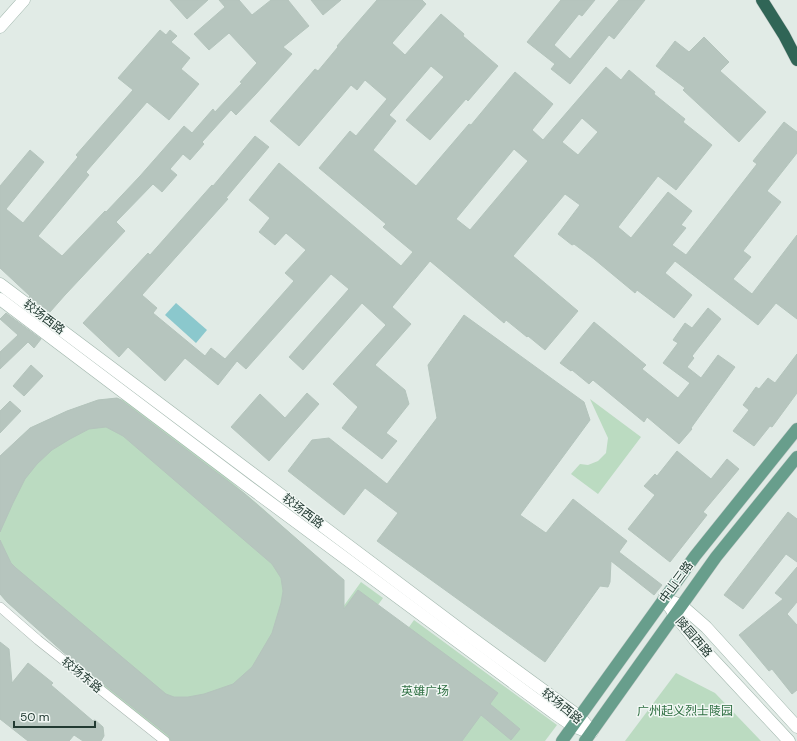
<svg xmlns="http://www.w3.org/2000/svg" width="797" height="741" font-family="'DM Sans','Noto Sans SC',sans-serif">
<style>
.green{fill:#bbdbc1}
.water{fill:#8bc8cd}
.building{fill:#b6c5be;stroke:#b4c4bc;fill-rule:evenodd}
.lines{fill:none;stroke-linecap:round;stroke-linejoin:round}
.street-casing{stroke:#a4b2ac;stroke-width:10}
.secondary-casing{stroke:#a0b6ac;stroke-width:13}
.primary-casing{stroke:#c1c8c6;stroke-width:13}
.highway-casing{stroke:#c1c8c6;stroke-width:13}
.street{stroke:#fff;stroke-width:9}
.secondary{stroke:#fff;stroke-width:12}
.primary{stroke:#689e8c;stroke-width:12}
.highway{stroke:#306556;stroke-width:12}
.labels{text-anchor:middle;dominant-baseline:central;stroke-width:3;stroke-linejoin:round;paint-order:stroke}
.street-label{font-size:12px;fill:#223a32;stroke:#f1f7f4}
.park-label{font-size:12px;fill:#2f6f42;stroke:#f1f7f4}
</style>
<rect width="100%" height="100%" fill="#e1ebe6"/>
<!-- green -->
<g class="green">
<path d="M117 398 133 403 189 446 261 507 344 581V582L307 637 231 741H170L120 700 7 602 0 594V457L30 428 67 411 98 400Z"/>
<path d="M590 399 641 437 598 494 571 474 580 464 588 465 598 461 606 453 608 438Z"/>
<path d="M361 582 383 598 351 642 382 665 414 620 557 725 545 741H246Z"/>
<path d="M676 673 715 693 761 741H625Z"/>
</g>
<!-- water -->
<path class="water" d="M176 303 207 330 196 343 165 315Z"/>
<!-- building -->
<g class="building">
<path d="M170 0H208L187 19Z"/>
<path d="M219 0H239L252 15 271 0H288L309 26 283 47 292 54 255 95 236 115 231 110 202 142 204 144 190 160 183 154 170 169 177 175 162 192 153 184 116 222 125 231 65 295 50 312 29 297 30 296 0 268V186L30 150 44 162 6 209 23 223 78 157 76 155 133 90 118 78 160 30 166 35 170 30 177 36 171 42 190 58 181 69 199 84 169 120 147 102 86 172 89 175 38 236 62 256 105 211 106 212 140 176 184 126 192 133 213 109 215 112 242 83 240 82 257 63 229 33 209 50 194 34 225 7Z"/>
<path d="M311 0H341L323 15Z"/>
<path d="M377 0H422L426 4 392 43 405 55 441 14 464 34 463 36 498 66 468 101 466 99 430 140 406 120 444 77 431 66 389 115 396 121 373 150 416 186 469 124 471 125 515 72 553 104 532 130 543 140 606 67 621 80 629 70 655 92 654 94 685 119 683 122 712 145 676 190 658 176 618 227 631 238 668 192 692 211 681 225 686 228 672 245 686 255 757 164 753 161 784 122 797 132V153L767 191 781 202 743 251 751 257 733 279 752 294 797 235V319L776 303 758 325 675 261 665 273 692 295 674 318 637 290 635 293 594 259 574 244 572 245 558 234 580 205 565 194 513 256 578 311 545 350 528 336 527 337 506 320 504 323 430 261 392 307 411 324 375 365 405 390 409 404 386 433 397 441 382 459 342 428 358 407 333 384 386 325 362 303 303 370 289 357 349 289 331 274 246 369 237 361 218 385 185 358 165 381 128 347 119 357 83 323 148 253 150 255 212 185 213 186 255 136 269 147 226 198 228 199 142 295 157 308 153 313 205 356 211 348 225 359 294 281 285 273 306 250 286 233 275 245 259 232 270 218 249 200 279 163 401 266 413 252 383 227 386 224 319 168 350 131 356 136 387 99 365 80 357 90 351 85 299 146 270 121 315 69 318 71 338 47 337 46ZM582 118 598 132 578 155 562 142ZM514 149 528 161 470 230 456 219Z"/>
<path d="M561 0H595L582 16 579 14 554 45 570 59 619 0H645L614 39 609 35 570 84 551 69 555 64 527 42Z"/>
<path d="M704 37 729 62 720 71 766 112 739 142 683 90 685 88 656 66 675 41 689 52Z"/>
<path d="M708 308 721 319 692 356 694 358 687 367 701 378 718 355 735 367 691 428 692 429 679 444 647 417 644 422 593 380 589 384 572 370 571 371 560 363 594 322 646 365 642 369 678 398 690 383 663 363 678 343 673 340 685 323 692 328Z"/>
<path d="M6 313 41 339 34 348 28 342 0 369V352L18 335 0 319Z"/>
<path d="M464 315 584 402 590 420 520 515 546 533 573 499 627 541 619 552 662 585 654 595 611 561 610 582 608 587 600 586 545 662 377 541 398 513 365 488 344 515 288 471 312 440 329 438 387 484 437 418 428 365Z"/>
<path d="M797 354V393L772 427 770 426 754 446 733 431 749 410 743 405 756 387 759 389 768 378 775 383Z"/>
<path d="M31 365 43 376 24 396 13 386Z"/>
<path d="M307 393 319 404 269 461 231 427 260 394 285 418Z"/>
<path d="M117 398 121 400 245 494 344 580V609L358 590 498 693 490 704 520 729 511 740 481 715 462 741H171L169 736 63 652 7 602 0 594V540L11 563 16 568 166 694 174 697H188L204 694 233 684 252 667 272 633 281 603 283 591 281 578 272 564 123 436 106 427 89 429 70 439 52 450 37 464 25 479 13 503 0 532V456L30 428 67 411 98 400Z"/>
<path d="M10 401 21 411 0 433V411Z"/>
<path d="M677 451 711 479 727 459 739 469 703 512 707 515 670 562 628 529 655 495 644 486 655 474 657 476Z"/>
<path d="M788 512 797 519V562L786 554 743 609 724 595Z"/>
<path d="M797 567V602L787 614 797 625V690L792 694 772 669 769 671 739 635 783 599 775 593Z"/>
<path d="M0 642 9 649 12 683 28 663 53 683 51 685 93 721 95 720 103 727 104 736 101 741H83L74 735 69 741H28L0 719Z"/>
</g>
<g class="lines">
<defs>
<path id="street" d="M0 607 38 640 165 741"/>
<g id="secondary">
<path d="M0 27 24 0"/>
<path d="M0 284 465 633 580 717 592 732"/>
<path d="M0 299 245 484 554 713 573 726 583 730"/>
<path d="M664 598 675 615 695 640 789 741"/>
<path d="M673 602 682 606 706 627 797 727"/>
</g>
<g id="primary">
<path d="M562 741 695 556 797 429"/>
<path d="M585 741 716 557 797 457"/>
</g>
<path id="highway" d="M762 0 784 35 797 60"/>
</defs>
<!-- street casing -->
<use href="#street" class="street-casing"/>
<!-- secondary casing -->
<use href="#secondary" class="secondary-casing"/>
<!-- primary casing -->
<use href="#primary" class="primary-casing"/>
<!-- highway casing -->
<use href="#highway" class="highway-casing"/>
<!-- street -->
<use href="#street" class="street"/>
<!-- secondary -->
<use href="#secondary" class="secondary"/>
<!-- primary -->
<use href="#primary" class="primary"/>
<!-- highway -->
<use href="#highway" class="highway"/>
</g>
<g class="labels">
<!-- street labels -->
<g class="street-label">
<text transform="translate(44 317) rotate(37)">较场西路</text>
<text transform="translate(303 511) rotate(37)">较场西路</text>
<text transform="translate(676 582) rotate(-54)">中山三路</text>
<text transform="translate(694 637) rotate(49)">陵园西路</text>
<text transform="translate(82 675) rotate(39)">较场东路</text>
<text transform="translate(562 706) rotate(39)">较场西路</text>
</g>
<!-- park labels -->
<g class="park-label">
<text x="425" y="691">英雄广场</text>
<text x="685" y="711">广州起义烈士陵园</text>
</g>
</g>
<!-- scale -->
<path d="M14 721v6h81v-6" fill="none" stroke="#223a32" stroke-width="2"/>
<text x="20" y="721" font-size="12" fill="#223a32" stroke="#f1f7f4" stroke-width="3" paint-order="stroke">50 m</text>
</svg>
